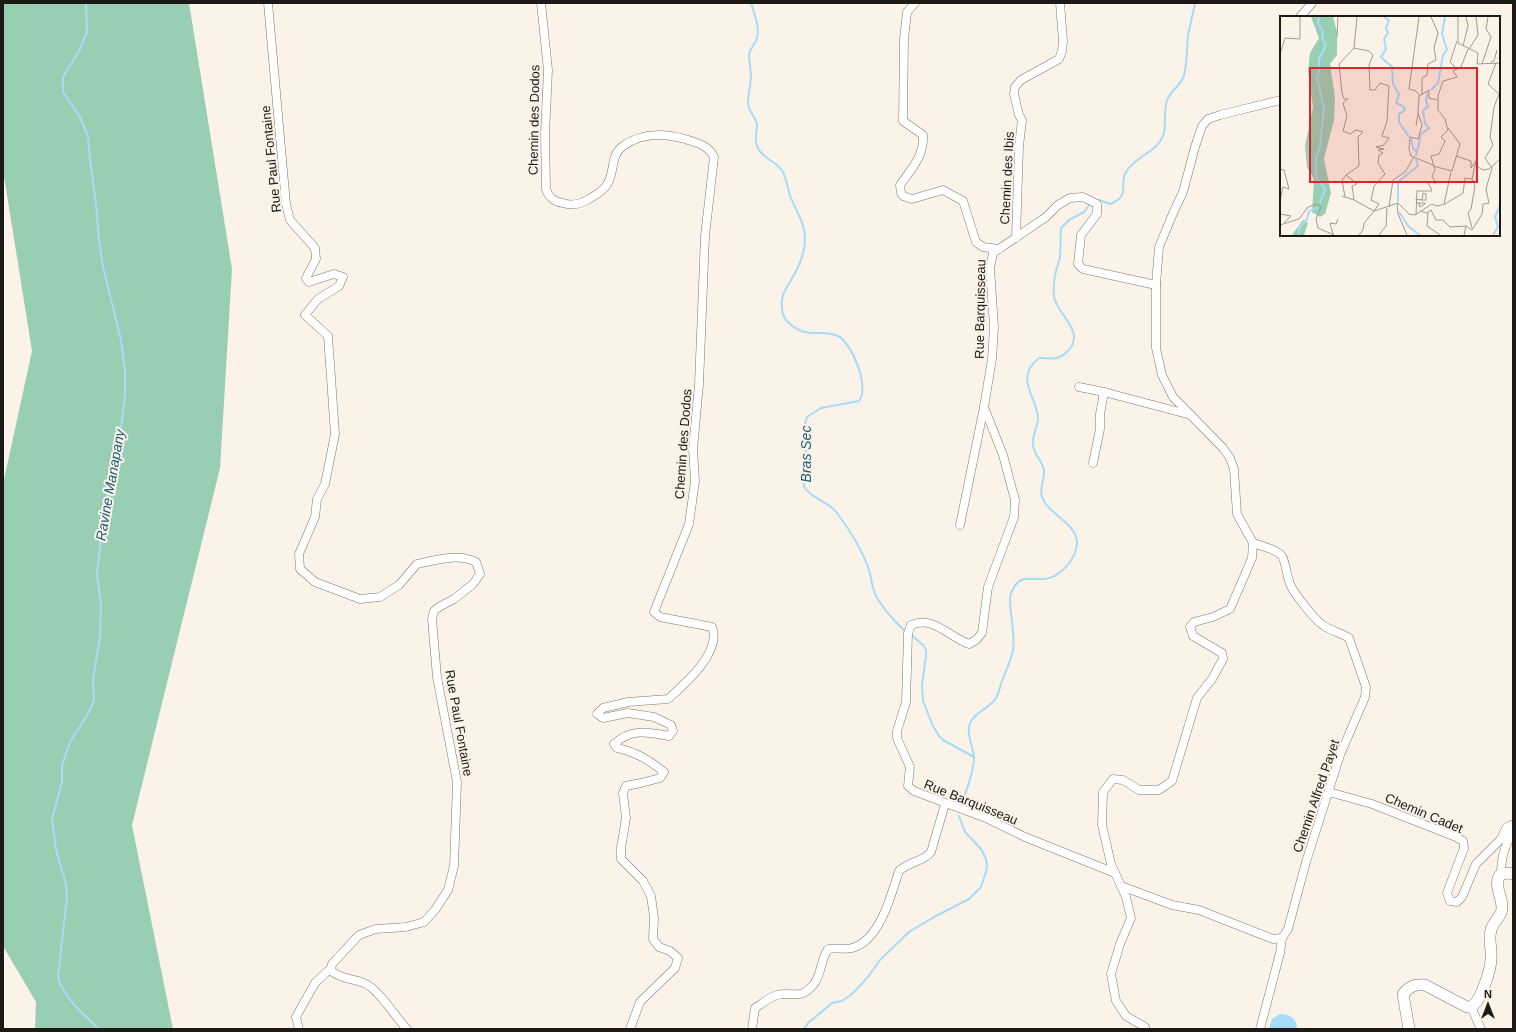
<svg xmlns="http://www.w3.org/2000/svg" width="1516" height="1032" font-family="Helvetica,sans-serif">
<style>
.forest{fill:#98cfb3}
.water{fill:#a4dcf9}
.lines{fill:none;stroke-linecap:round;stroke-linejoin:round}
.stream{stroke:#a4dcf9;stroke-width:2}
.street-casing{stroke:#80776f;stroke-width:9}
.secondary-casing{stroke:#80776f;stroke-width:12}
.street{stroke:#fff;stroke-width:8}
.secondary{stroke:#fff;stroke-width:11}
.labels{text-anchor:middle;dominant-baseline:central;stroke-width:4;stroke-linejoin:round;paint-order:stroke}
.street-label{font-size:13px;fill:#1c1916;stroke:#fbf2e8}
.water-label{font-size:14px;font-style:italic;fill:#175c78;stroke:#fbf2e8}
.inset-river{fill:none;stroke:#a4dcf9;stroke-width:2}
.inset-road{fill:none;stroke:#a29b94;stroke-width:1}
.view{fill:#d62828;fill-opacity:0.15;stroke:#d62828;stroke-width:2}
.inset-edge{fill:none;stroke:#1c1916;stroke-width:2}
</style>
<rect width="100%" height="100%" fill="#fbf2e8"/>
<!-- forest -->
<path class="forest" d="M3 3H189L232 269 220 468 132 825 173 1029H35L36 1002 3 946V484L32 351 3 170Z"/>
<!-- water -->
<path class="water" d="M1280 1014C1290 1014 1297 1019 1297 1029H1269L1272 1019Z"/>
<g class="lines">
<!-- stream -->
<g class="stream">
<path d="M86 3 87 32 80 49 63 77V92L80 117 88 136 90 160 96 204 99 241 103 267 121 340 125 370V395L120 436 113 474 101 521 100 547 97 574 101 606 100 637 93 679 94 700 89 712 70 742 62 765V782L52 819 56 850 66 884 67 897 58 977C64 999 84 1014 99 1029"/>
<path d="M751 3C754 13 760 27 757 38 755 45 750 48 749 55 749 62 751 69 751 76 751 85 748 94 748 103 748 111 756 117 757 125 757 132 754 139 757 146 761 157 774 161 781 169 787 177 787 189 791 198 796 211 805 223 805 238 805 251 801 263 794 275 788 286 780 294 782 308 782 314 785 320 790 324 809 340 819 328 838 336 852 343 870 387 859 401L821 408 807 417 804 428 806 453 804 487C813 500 829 501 837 513 849 529 861 548 868 567 871 574 871 581 873 588 877 603 895 622 906 632"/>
<path d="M1099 200 1110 204C1132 195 1118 186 1126 172 1134 157 1157 152 1163 136 1167 125 1163 112 1167 100 1171 91 1179 86 1183 78 1187 69 1187 47 1188 36 1190 25 1193 14 1195 3"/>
<path d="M910 634 923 645 926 650V656L922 685 923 701 933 726 939 736 943 740 974 757"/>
<path d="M961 806C966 791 973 775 974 759 974 747 966 736 970 723 975 712 990 708 996 698 999 693 1000 686 1002 681 1006 670 1011 661 1013 650 1016 634 1007 602 1011 593 1020 573 1028 580 1044 579 1059 578 1076 560 1077 544 1078 523 1047 514 1042 497 1039 488 1045 479 1044 470 1042 460 1034 455 1033 445 1032 436 1037 428 1038 419 1038 398 1013 378 1039 358 1051 359 1059 360 1068 351 1087 331 1055 313 1054 296 1053 288 1054 279 1056 271 1057 266 1060 261 1060 256 1061 247 1060 238 1061 228L1069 220 1084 212 1090 204"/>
<path d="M804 1029 808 1023 832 1003 842 1001 852 994 868 977 880 960 909 932 934 917 969 899 981 887 986 872 987 865 986 859 981 849 965 832 959 816"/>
</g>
<defs>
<g id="street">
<path d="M268 3 286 204 290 220 315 248 316 259 306 278 309 282 334 274 343 277 339 286 318 299 305 315 328 336 335 434 325 484 317 499 315 517 299 554 300 569 315 582 360 599 380 597 399 585 417 564C437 560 457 553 476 562L480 574 473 584 454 599 439 607 434 611 432 619 437 677 457 782 454 866 448 890 435 910 424 922 406 927 376 929 359 935 332 964 331 971C344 980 351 978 364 983 381 991 394 1016 407 1029"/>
<path d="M541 3 548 70 545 134 546 189C548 197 555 202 563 203 572 206 581 204 589 199 594 196 603 191 606 186 616 173 609 156 623 146 641 133 664 133 685 139 697 143 708 145 714 157L705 236 699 384 693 449 695 481 689 524 654 612 660 617 712 627C722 652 685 684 668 699L628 702 603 708 597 714 603 718 628 713 654 717 671 725 673 731 669 736C647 732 632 728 614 744L617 748C636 752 649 760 664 772L660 778 641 783 626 786 623 793 626 818 621 848V859L643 881 651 896 654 918 653 939 659 947 670 951 678 958 675 968 640 1002 630 1029"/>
<path d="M915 3 907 12 904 39 903 121 923 135C924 157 912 168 900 185L901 193 903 196 912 199 943 190 963 201 976 242 983 247 999 249"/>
<path d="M1300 17 1312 3"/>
<path d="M1016 238 1019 146 1022 120 1019 115 1014 94 1015 87 1021 80 1059 59 1062 51 1063 41 1060 3"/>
<path d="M1079 387 1104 392 1191 415"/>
<path d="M1093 463 1100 429V414L1104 392"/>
<path d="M960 525 984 407"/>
<path d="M1329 792 1372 804 1456 837 1463 841 1464 848 1447 893 1450 901 1457 902 1462 897 1476 864 1501 839 1506 828 1511 825 1513 828"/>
<path d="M1115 873 1025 837 986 818 914 791 908 786 910 767 897 738V731L906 702 908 633 911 625C933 615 949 637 969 644L976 640 982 633 988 587 1014 517 1015 500 1003 455 984 407 992 359 994 327 990 268 993 253 1046 217 1058 205 1070 198 1083 197 1097 204V214L1081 235 1078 264 1083 269 1156 285"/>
<path d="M1501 874C1501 857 1505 846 1513 831"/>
<path d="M1121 886 1172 905 1199 910 1273 939 1282 938 1288 929 1306 862 1340 755 1365 697 1366 687 1349 638C1341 633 1332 631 1324 626 1315 620 1294 594 1290 584 1287 577 1285 558 1281 555 1273 548 1262 546 1253 543"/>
<path d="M1471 1007 1481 1029"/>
<path d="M299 1029 296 1017 315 983 331 968"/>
<path d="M752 1029 755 1008C762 1004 769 997 777 995 794 991 800 1001 814 984 822 973 820 961 828 949 836 947 847 951 855 947 881 937 891 895 899 871 908 862 923 862 931 852L945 804"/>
<path d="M1145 1029V1027L1126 1016 1116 1001 1111 974 1120 944 1131 918 1126 897 1111 864 1102 825 1103 792 1113 779 1123 780 1139 790H1159L1172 781 1197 698 1212 679 1223 659 1222 653 1193 636 1190 627 1194 622 1213 617 1230 609 1252 558 1253 543 1237 514 1234 469 1230 458 1223 448 1173 397 1162 375 1156 348V285L1159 247 1174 211 1183 192 1195 147 1202 126 1208 119 1220 115 1281 100"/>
<path d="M1260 1029 1280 953 1282 938"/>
</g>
<path id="secondary" d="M1409 1029 1403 994C1410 986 1415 984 1425 985L1467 1007H1471C1481 1002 1491 969 1491 958 1492 949 1488 939 1491 930 1493 922 1501 917 1502 909 1503 898 1492 883 1501 874L1509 873 1513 874"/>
</defs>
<!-- street casing -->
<use href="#street" class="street-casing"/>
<!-- secondary casing -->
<use href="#secondary" class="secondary-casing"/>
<!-- street -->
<use href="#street" class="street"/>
<!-- secondary -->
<use href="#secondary" class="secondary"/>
</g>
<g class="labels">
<!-- street labels -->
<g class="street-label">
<text transform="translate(534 120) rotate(-89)">Chemin des Dodos</text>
<text transform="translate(271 159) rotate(-96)">Rue Paul Fontaine</text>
<text transform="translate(1007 178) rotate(-87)">Chemin des Ibis</text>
<text transform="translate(980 309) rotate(-89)">Rue Barquisseau</text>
<text transform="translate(683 444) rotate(-86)">Chemin des Dodos</text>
<text transform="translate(459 723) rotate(80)">Rue Paul Fontaine</text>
<text transform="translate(1316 796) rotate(-71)">Chemin Alfred Payet</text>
<text transform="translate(971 802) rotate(22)">Rue Barquisseau</text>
<text transform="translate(1424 813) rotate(23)">Chemin Cadet</text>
</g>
<!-- water labels -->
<g class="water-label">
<text transform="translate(806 454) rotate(-90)">Bras Sec</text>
<text transform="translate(110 485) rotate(-80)">Ravine Manapany</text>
</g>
</g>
<!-- overview -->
<g transform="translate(1280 16)">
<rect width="220" height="220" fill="#fbf2e8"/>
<path d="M31 1H53L57 16V39L50 48 55 82 54 104 44 143 51 177 45 198 40 201 32 196 34 163 27 151 25 130 33 91 28 56 30 37 39 22ZM23 204 28 207 24 219H12Z" fill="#98cfb3"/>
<path class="inset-river" d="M39 1 38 7 43 16 42 22 46 29 39 43V56L37 61 44 93 40 130 36 143V161L45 173 40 187M104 1 109 4 106 13 108 17 104 23 106 33 101 41 112 51 113 68 119 78 116 87 123 90 125 94 119 98V106L129 121M151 74 158 67 163 39 167 34 162 18 165 1M131 123 133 132 137 136M136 140 141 118 149 112 145 107 143 95 148 90 146 85 148 76M118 186V166L138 150 136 143M119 196 129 211 140 219M19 219V212L27 203 29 195 38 192M213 219 218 211 215 201 220 189"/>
<path class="inset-road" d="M77 1 74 32 59 48 62 77 64 83H68L63 87 67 100 63 115 70 118 76 114 83 116 78 121 79 150 66 159 77 168 72 170 74 184 94 195M139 1 129 73 136 75 140 80M178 1V27L198 37 197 48 220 47M57 21 58 1M183 30 188 10 186 1M74 32 89 35 93 39 89 49 90 74H95L100 67 109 70 107 105 102 120 109 122 104 129 96 131 104 133 98 134 103 137 99 139 98 147 105 158 94 170 91 184 99 188 94 195M189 33 198 19 196 1M0 38 5 22 20 23V1M211 46 214 45 217 34M216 47 208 68 219 78M202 48 211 21 206 13 208 1M176 52 170 46 177 25M142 79V62L147 59 148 48 156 44 154 32 158 17 151 1M136 110 138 98M176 140 191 145V152L197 143 195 149M153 149 131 140 129 133 130 121 138 123 142 109 138 97 139 80 149 74V82L157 84M153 150 172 155 180 128 168 112M0 153 4 154 9 173 3 171 0 185M192 163 195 170 191 193 188 197 192 212M62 180 74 184M65 181 62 164 66 159M136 184V183L142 184H146V178L143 177 142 184M117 187 118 198 127 219M136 187H145V188L140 191 139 187M164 188 171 156M109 191 113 164 125 156 134 141M140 195 147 197 151 194 156 204H163L170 211 186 210 184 219M148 196 147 210 160 219M0 198 11 200 4 207M136 199 137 175H152L148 166 156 167 152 160 155 154 151 140 159 138 165 125 161 121 168 114 165 103 158 94V80L163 65 177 61 173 55 181 51 188 33M0 209 19 203 28 191 37 188 41 191 36 203 38 212 54 219M186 210 192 214 202 198 203 188 209 187 206 173 212 152 205 142 213 129 210 121 214 91 220 76M53 218 50 207 56 208 58 203M79 219 83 214 84 207 94 195 118 187 129 198 135 199 152 188 157 190 165 188 183 177 185 162 192 163 195 149 203 154 209 153 220 143M99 219 106 210 107 192"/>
<path class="view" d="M30 52H197V166H30Z"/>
<rect width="220" height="220" class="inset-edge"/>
</g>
<!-- border -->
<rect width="1516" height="1032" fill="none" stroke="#1c1916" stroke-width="8"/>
<!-- north arrow -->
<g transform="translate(1488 1004)" stroke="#fbf2e8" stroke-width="3" paint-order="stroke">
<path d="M0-3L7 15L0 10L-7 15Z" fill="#1c1916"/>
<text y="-6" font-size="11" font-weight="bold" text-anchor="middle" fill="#1c1916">N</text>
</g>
</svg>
